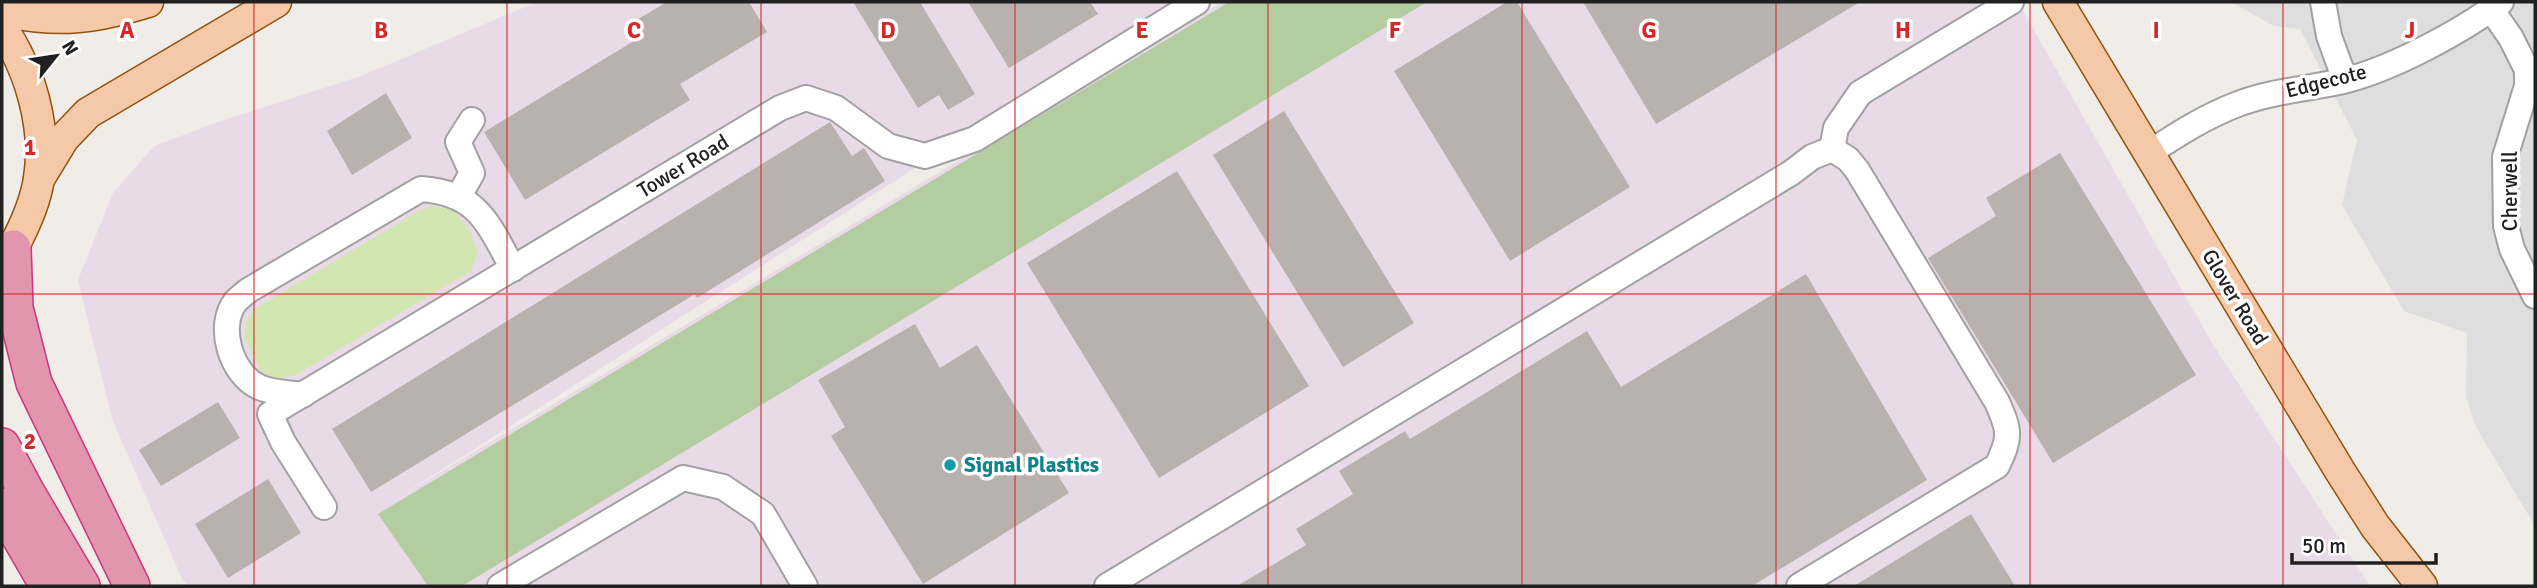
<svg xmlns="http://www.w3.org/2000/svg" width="2537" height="588" font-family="Signika,sans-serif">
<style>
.residential{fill:#dedede}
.industrial{fill:#e9dae8}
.grass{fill:#d2e6b2}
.forest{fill:#b3cca0}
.building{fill:#b9b1ad}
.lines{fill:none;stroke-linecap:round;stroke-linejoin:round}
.minor-casing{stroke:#a1a1a1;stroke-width:28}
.major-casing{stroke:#91530c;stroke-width:33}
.highway-casing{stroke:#ce357e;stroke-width:38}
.minor{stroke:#fff;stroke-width:24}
.major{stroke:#f5c9a8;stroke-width:30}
.highway{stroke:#e196ae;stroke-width:35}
.grid{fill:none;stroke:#d62828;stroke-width:2;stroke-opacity:0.55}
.culture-dot{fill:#0f9aa8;stroke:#fff;stroke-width:2.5}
.labels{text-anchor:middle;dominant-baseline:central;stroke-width:7;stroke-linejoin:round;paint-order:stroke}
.street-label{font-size:21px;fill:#202020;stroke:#fff}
.culture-label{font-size:21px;font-weight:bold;fill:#0d838f;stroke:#fff;text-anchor:start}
.grid-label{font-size:23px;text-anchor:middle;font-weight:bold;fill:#d62828;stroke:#fff;stroke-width:7;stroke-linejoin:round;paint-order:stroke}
</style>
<rect width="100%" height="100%" fill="#f0ece8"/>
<!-- residential -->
<path class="residential" d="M2231 2H2535V526L2476 427 2466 397 2467 333 2404 311 2342 205 2357 140 2300 29 2274 26Z"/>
<!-- industrial -->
<path class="industrial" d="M537 2H1176L394 500 1222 2H2018L2212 343 2370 586H190L183 581 112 419 78 280 113 193 154 146 218 122 361 76Z"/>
<!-- grass -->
<path class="grass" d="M432 206 453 210 470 231 478 253 471 271 296 375 275 379 261 371 244 338 246 321 254 309 417 212Z"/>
<!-- forest -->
<path class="forest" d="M1229 2H1427L462 586H428L378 514Z"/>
<!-- building -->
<g class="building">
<path d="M667 2H749L767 32 680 84 690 100 525 200 484 132 642 36 633 22Z"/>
<path d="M853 2H920L975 94 948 110 939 95 918 108Z"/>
<path d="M968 2H1090L1098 14 1009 68Z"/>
<path d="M1507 2H1517L1630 187 1510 261 1394 71Z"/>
<path d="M1583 2H1860L1656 124Z"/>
<path d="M386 93 412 138 352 175 327 131Z"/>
<path d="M1284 111 1414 323 1343 367 1213 155Z"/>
<path d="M830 122 852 156 864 148 885 181 697 298 695 294 371 492 332 429Z"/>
<path d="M2060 153 2196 375 2053 463 1928 258 1996 216 1986 198Z"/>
<path d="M1177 171 1309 386 1159 478 1027 263Z"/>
<path d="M1806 274 1927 480 1752 586H1237L1306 545 1296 529 1353 494 1339 471 1405 431 1410 439 1587 331 1621 387Z"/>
<path d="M915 324 940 368 977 345 1069 493 923 584 831 436 845 427 818 380Z"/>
<path d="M218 402 240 438 161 486 139 450Z"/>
<path d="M268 479 301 533 228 578 195 524Z"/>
<path d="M1971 514 2015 586H1854Z"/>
</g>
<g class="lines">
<defs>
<g id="minor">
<path d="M2323 2 2329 36 2345 80"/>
<path d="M2491 9 2511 38 2527 70V86L2505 157 2506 226 2512 249 2535 296"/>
<path d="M1832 149 1836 128 1860 93 2011 2"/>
<path d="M2149 153C2178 134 2206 116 2238 104 2272 91 2308 89 2343 81 2392 69 2461 32 2501 2"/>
<path d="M459 196 472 173 458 142 472 120"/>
<path d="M303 395C288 393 272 393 259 387 231 374 216 326 236 301 240 297 245 293 249 290L421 189C478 193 488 223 513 269"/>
<path d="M324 507 283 442 270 414 780 108 806 98 836 108 888 146 925 156 975 139 1197 2"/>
<path d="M500 586 683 478 723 487 763 514 805 586"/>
<path d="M1107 586 1791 173 1812 157 1832 149"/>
<path d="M1799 586 1997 466C2011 437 2010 431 1997 402L1857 170 1848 159 1832 149"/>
</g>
<g id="major">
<path d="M2058 2 2340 471 2375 526 2422 586"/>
<path d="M2 11C59 23 93 19 148 2"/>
<path d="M2 28C30 69 47 127 39 178 35 207 17 242 2 267"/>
<path d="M39 179 64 138 88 113 276 2"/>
</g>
<g id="highway">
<path d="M13 248 15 308 34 383 132 586"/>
<path d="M2 446 27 493 82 586"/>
<path d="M2 506 48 586"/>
</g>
</defs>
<!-- minor casing -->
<use href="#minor" class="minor-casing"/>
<!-- major casing -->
<use href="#major" class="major-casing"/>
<!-- highway casing -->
<use href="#highway" class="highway-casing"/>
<!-- minor -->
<use href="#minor" class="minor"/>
<!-- major -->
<use href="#major" class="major"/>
<!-- highway -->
<use href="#highway" class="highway"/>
</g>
<!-- grid -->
<path class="grid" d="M254 2V586M507 2V586M761 2V586M1015 2V586M1268 2V586M1522 2V586M1776 2V586M2030 2V586M2283 2V586M2 294H2535"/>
<!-- markers -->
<circle class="culture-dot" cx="950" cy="465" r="7"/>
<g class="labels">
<!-- street labels -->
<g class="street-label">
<text transform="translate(2326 81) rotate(-14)">Edgecote</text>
<text transform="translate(683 166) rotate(-31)">Tower Road</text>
<text transform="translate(2510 191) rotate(-90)">Cherwell</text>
<text transform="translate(2235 297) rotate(59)">Glover Road</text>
</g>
<!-- culture labels -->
<g class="culture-label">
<text x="964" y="465">Signal Plastics</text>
</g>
</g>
<g class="grid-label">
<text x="127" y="38">A</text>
<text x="381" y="38">B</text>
<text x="634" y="38">C</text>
<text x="888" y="38">D</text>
<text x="1142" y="38">E</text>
<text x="1395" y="38">F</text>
<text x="1649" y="38">G</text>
<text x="1903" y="38">H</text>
<text x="2156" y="38">I</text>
<text x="2410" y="38">J</text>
<text x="30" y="155">1</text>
<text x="30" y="449">2</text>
</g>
<!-- border -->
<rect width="2537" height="588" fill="none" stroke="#202020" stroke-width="7"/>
<!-- north arrow -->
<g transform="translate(56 56) rotate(60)" stroke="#ffffff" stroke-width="5" paint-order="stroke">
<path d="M0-5L12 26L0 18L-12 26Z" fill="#202020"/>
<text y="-10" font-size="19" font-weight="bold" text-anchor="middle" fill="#202020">N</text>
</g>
<!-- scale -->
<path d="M2292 553v10h144v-10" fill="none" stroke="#202020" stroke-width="3.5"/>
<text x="2302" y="553" font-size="21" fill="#202020" stroke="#ffffff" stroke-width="5" paint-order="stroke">50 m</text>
</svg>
